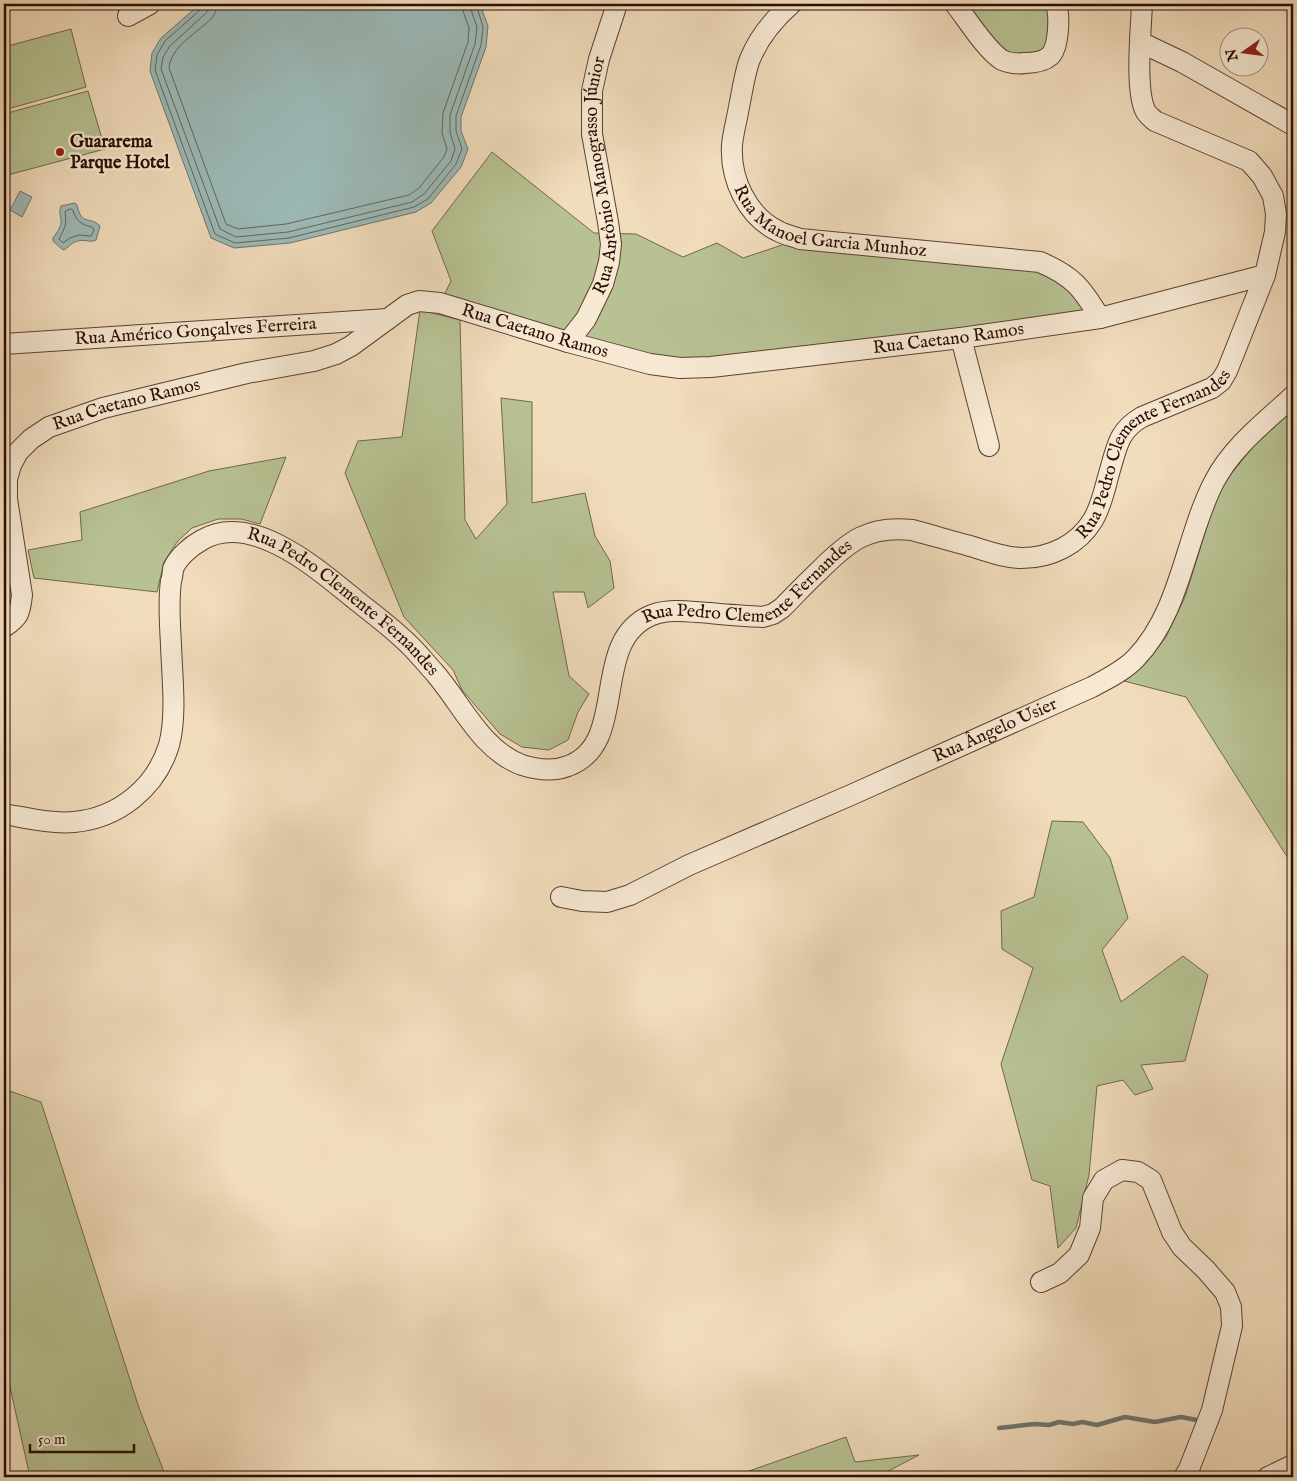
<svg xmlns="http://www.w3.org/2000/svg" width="1297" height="1481" font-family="'IM FELL English',serif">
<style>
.green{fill:#b7c192;stroke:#716749}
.water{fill:#9cbab8;stroke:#6f756e}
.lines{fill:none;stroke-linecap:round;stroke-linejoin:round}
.shore{stroke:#64645c;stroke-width:1}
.stream{stroke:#6f756e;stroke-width:4.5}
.minor-casing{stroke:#5c412f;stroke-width:22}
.minor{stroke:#f6e8d3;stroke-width:20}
.poi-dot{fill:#8f2418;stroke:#f6e8d3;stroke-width:2}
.labels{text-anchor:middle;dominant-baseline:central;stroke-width:4.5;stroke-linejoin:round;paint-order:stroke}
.poi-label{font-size:18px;font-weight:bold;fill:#2b0d00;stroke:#f6e8d3;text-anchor:start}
.street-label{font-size:18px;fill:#2b0d00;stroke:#f6e8d3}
</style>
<rect width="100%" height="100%" fill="#f1dcbc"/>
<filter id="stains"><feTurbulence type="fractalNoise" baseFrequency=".004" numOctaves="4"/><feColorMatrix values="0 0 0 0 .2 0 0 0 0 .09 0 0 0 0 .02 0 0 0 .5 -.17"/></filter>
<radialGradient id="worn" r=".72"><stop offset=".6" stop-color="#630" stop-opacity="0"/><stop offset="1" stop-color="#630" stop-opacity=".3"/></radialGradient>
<!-- green -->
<g class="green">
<path d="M955 4H1056L1057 42 1018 64Z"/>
<path d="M71 29 86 87 4 110V47Z"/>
<path d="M88 91 105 149 4 176V114Z"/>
<path d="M492 152 594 233 636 234 683 257 717 243 743 258 800 239 1040 262 1100 318 680 368 440 303 451 281 432 231Z"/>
<path d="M420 310 460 320 465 520 476 539 507 504 501 398 532 402V503L585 493 595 536 610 561 614 588 588 608 584 592H553L569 676 589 694 578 712 568 740 549 750 522 747 500 734 462 690 453 670 404 617 345 473 358 441 402 437Z"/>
<path d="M1293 409V866L1186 697 1124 681 1146 663 1166 637 1185 597 1216 498 1231 474 1252 448Z"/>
<path d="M286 457 260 524 241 519H218L192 528 177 542 164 562 157 592 34 578 28 550 82 540 80 512 209 471Z"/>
<path d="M1052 821 1083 822 1110 858 1128 918 1102 950 1121 1002 1183 956 1208 975 1185 1061 1141 1065 1153 1089 1135 1095 1123 1080 1097 1086 1089 1175 1076 1228 1058 1248 1050 1186 1032 1180 1001 1064 1033 968 1002 949 1001 911 1034 897Z"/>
<path d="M4 1089 41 1102 139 1408 166 1477H30L4 1360Z"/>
<path d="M846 1437 855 1462 919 1455 877 1477H732Z"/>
</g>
<!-- water -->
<g class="water">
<path d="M200 4H480L488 26 486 47 461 117V131L468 149 461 167 431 203 416 212 290 243 234 248 211 238 150 71 152 53 161 38Z"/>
<path d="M20 191 32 197 22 217 10 210Z"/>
<path d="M75 203 77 205C82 227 89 215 100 226L96 240C90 243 85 239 78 241 71 242 69 248 63 250L53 241V238C57 232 62 227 61 219 60 213 59 212 61 206Z"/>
</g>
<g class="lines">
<!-- shore -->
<g class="shore">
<path d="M203 4 201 9 165 41 157 55 155 70 215 234 235 243 289 238 414 207 428 199 456 164 462 149 456 131V116L481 45 483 27 476 4"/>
<path d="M209 4V9L205 14 170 46 163 57 161 69 220 229 236 237 288 232 412 202 424 194 451 161 455 149 450 132V115L475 44 477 27 469 4"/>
<path d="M217 4 216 11 212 18C197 33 171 46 169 68L226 224 238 229 286 224 409 195 419 188 444 157 447 149 442 133 443 113 468 42 469 28 463 11 462 4"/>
<path d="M71 209 73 210C76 221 82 225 92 227L94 230 91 236 79 235 70 238 63 243 59 239C65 227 67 225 65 212Z"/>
</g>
<!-- stream -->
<path class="stream" d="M999 1428 1035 1424 1049 1425 1059 1422 1073 1424 1082 1422 1097 1425 1125 1417 1155 1422 1181 1417 1202 1421"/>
<defs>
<g id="minor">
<path id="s1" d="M791 4C774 19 759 37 750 59 745 71 742 93 739 107 737 119 733 133 732 145 730 179 747 216 778 231 785 235 793 236 800 239L1040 262C1073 276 1082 288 1100 318"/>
<path d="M955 4C967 19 986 50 1002 60 1008 63 1018 64 1025 63 1033 63 1043 62 1050 56 1059 47 1060 16 1056 4"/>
<path d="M128 16 150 4"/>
<path d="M1140 42 1182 62 1293 125"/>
<path d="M961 338 989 446"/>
<path id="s2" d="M568 342 586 319 603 284 609 262 611 244 608 222 592 134V91L599 59 617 4"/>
<path id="s3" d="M4 344 388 319"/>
<path id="s4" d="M4 627C19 617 20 613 22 595L7 499V479L11 465 18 452 31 439 49 427 103 408 247 373 314 361 336 354 351 346 407 305 419 301 440 303 568 342 650 364 680 368 711 367 961 338 1100 318 1265 275"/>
<path id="s5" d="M4 814C27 818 51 824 74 822 118 818 156 788 169 745 177 716 172 676 171 645 170 624 168 602 171 581 172 580 173 570 173 569 178 557 191 546 202 540 252 510 320 571 357 601 372 613 388 625 402 638 414 648 424 661 434 672 462 704 481 750 522 765 538 770 553 772 568 766 631 743 588 641 652 615 670 608 691 612 710 613 728 615 746 616 763 617L773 614 782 608C795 595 807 582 820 570 849 541 869 525 912 530 931 535 951 541 970 546 987 551 1005 558 1022 558 1050 558 1078 545 1093 520 1102 505 1105 487 1110 470 1117 446 1119 430 1142 417L1212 388 1221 381 1227 371 1265 275 1275 232 1276 214 1273 196 1262 176 1249 161 1155 121C1152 118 1147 115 1145 110 1135 88 1141 29 1142 4"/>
<path id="s6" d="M561 897 582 901 607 902 630 895 689 865 851 795 1092 687C1107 679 1125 670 1136 658 1181 611 1185 538 1214 482 1232 447 1265 422 1293 396"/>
<path d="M1041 1282 1060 1273 1079 1255 1090 1228 1093 1198 1104 1180 1122 1170 1138 1172 1151 1180 1172 1232 1182 1247 1206 1270 1225 1292 1231 1307 1232 1326 1212 1410 1189 1469 1184 1477"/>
<path d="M1268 1477 1293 1465"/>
</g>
</defs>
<!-- minor casing -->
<use href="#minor" class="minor-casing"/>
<!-- minor -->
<use href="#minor" class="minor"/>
</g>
<!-- markers -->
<circle class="poi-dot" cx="60" cy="152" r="5"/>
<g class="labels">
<!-- poi labels -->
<g class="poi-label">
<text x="70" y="142">Guararema<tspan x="70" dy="21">Parque Hotel</tspan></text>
</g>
<!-- street labels -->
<g class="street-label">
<text stroke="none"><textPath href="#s2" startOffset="178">Rua Antônio Manograsso Júnior</textPath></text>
<text stroke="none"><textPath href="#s1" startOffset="305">Rua Manoel Garcia Munhoz</textPath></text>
<text stroke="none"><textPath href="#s3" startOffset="192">Rua Américo Gonçalves Ferreira</textPath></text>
<text stroke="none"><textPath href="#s4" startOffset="741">Rua Caetano Ramos</textPath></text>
<text stroke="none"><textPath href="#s4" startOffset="1161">Rua Caetano Ramos</textPath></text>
<text stroke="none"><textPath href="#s4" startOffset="306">Rua Caetano Ramos</textPath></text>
<text stroke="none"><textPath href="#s5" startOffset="1646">Rua Pedro Clemente Fernandes</textPath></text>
<text stroke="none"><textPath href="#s5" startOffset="1168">Rua Pedro Clemente Fernandes</textPath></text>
<text stroke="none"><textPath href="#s5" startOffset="584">Rua Pedro Clemente Fernandes</textPath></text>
<text stroke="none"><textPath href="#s6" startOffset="471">Rua Ângelo Usier</textPath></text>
</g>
</g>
<!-- margin -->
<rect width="1297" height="1481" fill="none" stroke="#f1dcbc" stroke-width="20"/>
<rect x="5" y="5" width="1287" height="1471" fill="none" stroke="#2b0d00" stroke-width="2.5"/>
<rect x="10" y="10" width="1277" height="1461" fill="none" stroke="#2b0d00"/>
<!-- north arrow -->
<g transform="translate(1244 52) rotate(256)"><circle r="24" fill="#f6e8d3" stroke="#a5907f"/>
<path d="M0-4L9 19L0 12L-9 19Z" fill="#8f2418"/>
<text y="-8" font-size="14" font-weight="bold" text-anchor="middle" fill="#2b0d00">N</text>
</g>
<!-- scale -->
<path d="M30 1444v8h104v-8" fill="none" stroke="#2b0d00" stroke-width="2.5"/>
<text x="38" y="1444" font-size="15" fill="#2b0d00" stroke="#f6e8d3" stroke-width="4" paint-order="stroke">50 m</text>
<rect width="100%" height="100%" filter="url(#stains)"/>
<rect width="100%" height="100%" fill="url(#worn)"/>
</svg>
